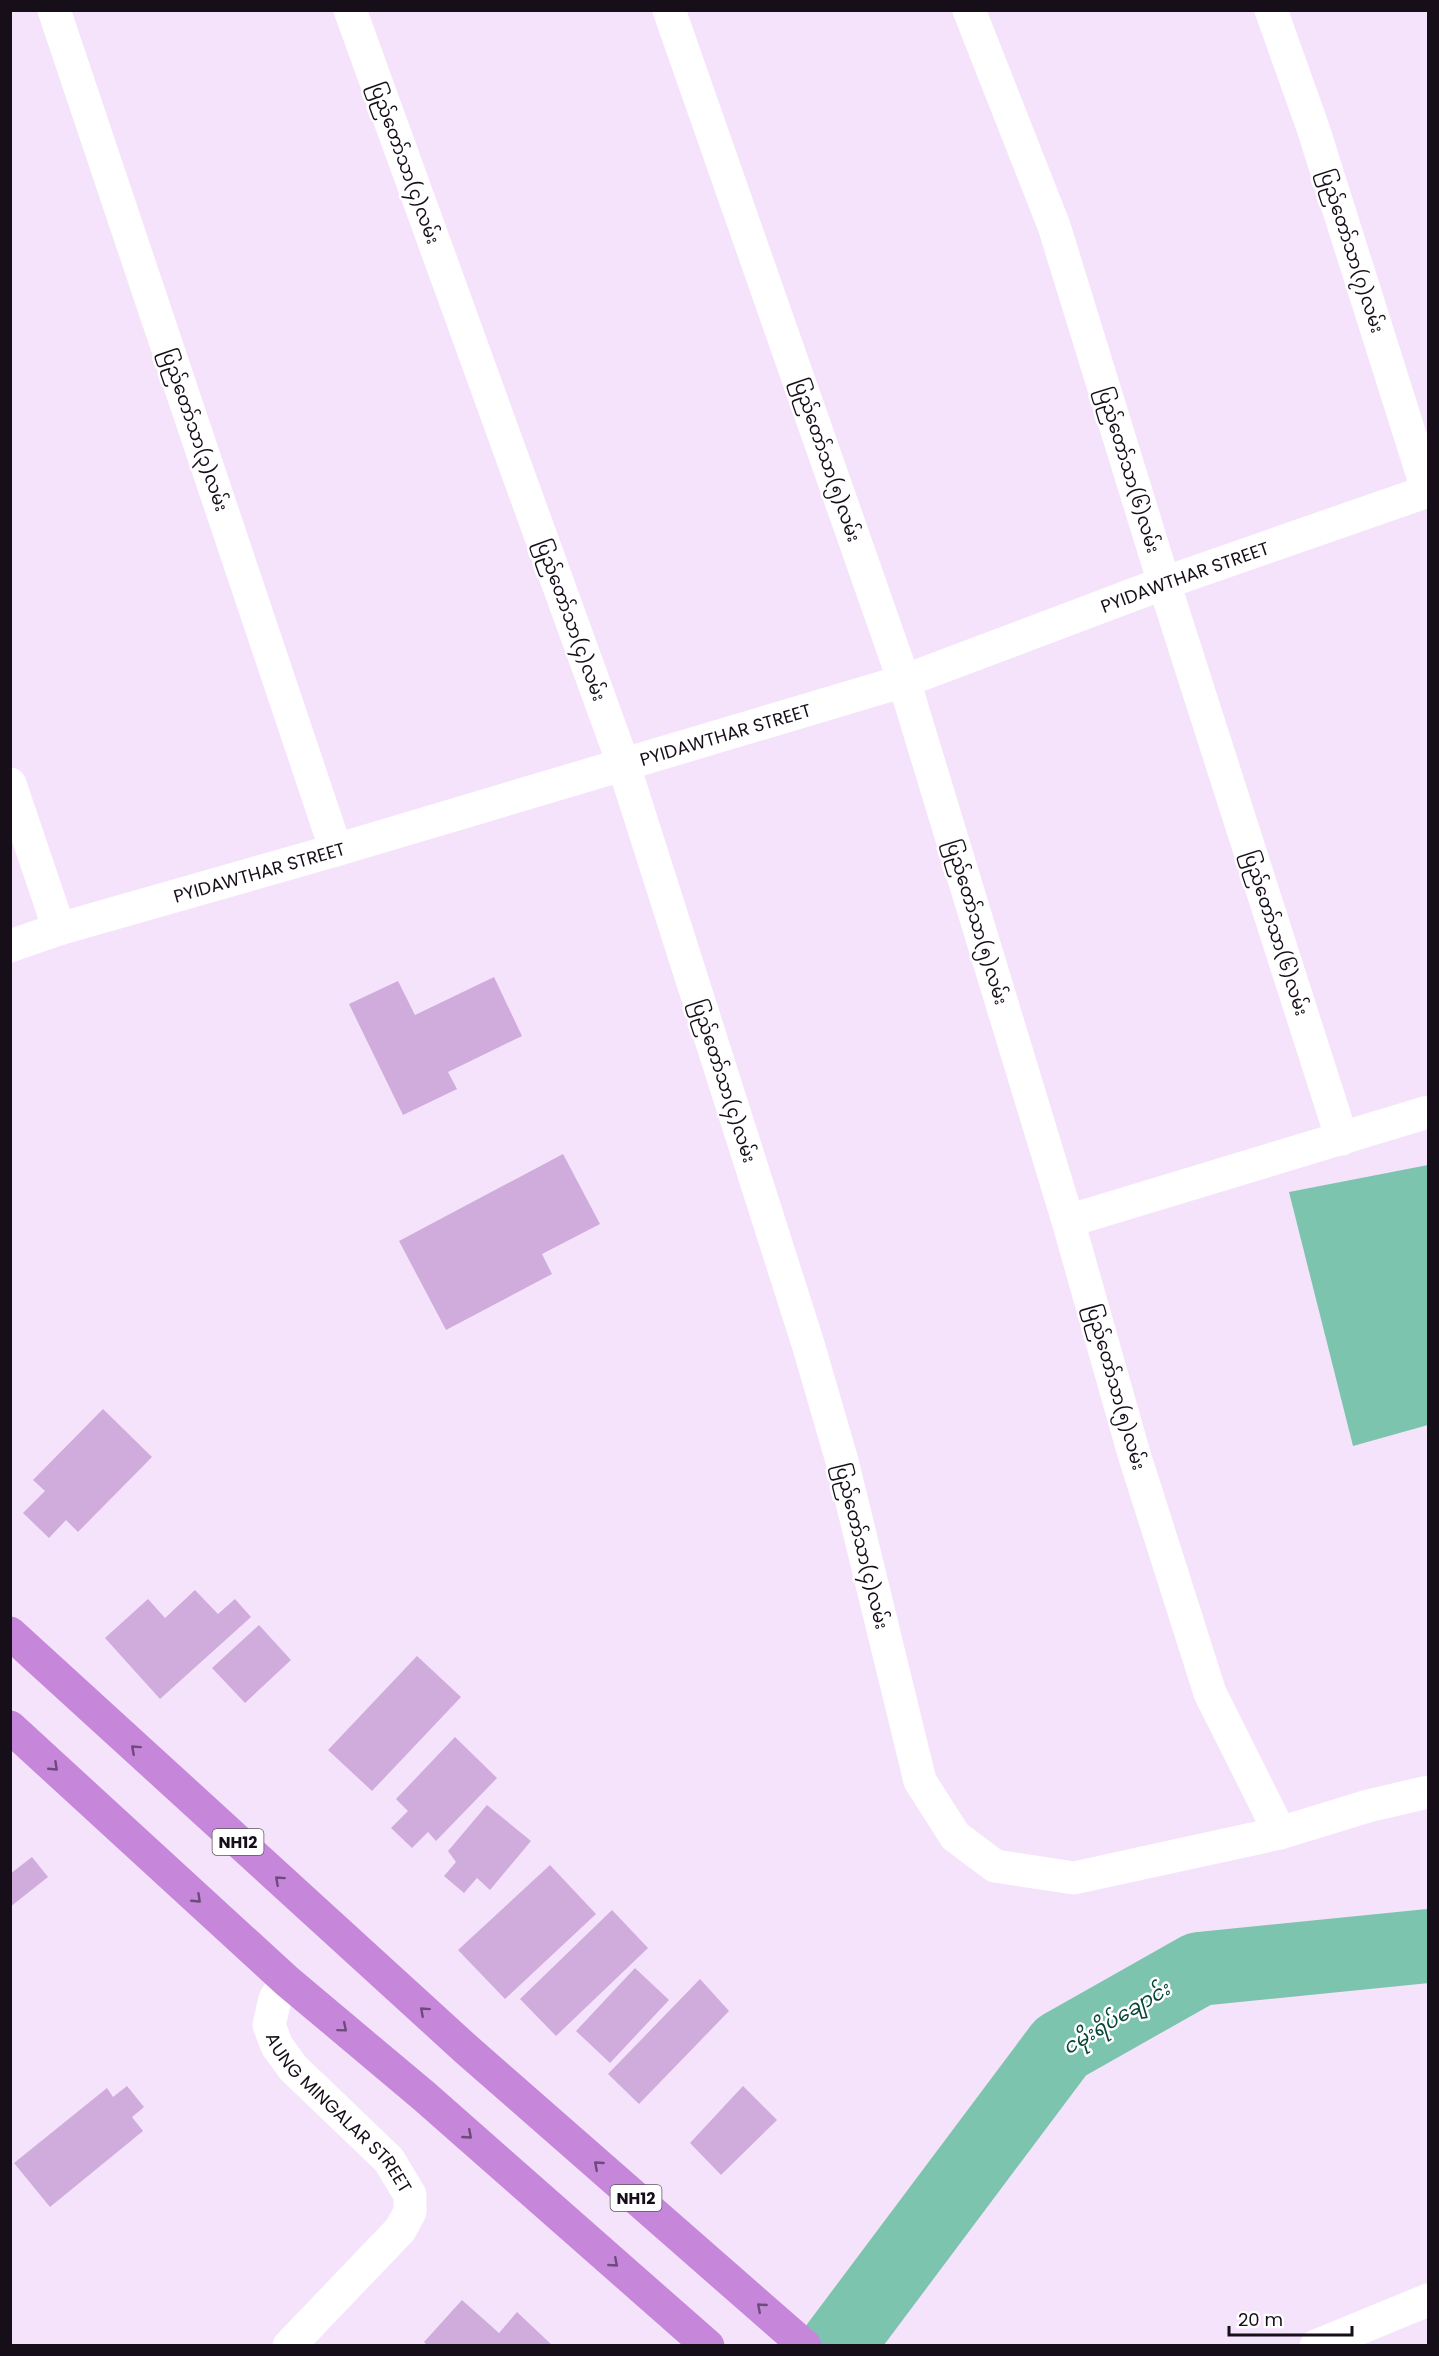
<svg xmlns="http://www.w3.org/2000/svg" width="1439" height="2356" font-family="Poppins,'Noto Sans Myanmar',sans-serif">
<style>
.water{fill:#7cc4ad}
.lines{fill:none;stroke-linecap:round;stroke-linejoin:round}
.river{stroke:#7cc4ad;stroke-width:74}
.building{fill:#d0acdd}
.minor{stroke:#fff;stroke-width:33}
.trunk{stroke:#c687db;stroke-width:33}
.oneway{stroke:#6e4b7a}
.labels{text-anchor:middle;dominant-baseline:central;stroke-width:5;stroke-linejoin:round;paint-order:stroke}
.shield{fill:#fff;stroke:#5c575e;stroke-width:1.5}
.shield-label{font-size:16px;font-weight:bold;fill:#160f19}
.street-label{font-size:18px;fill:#160f19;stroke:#fff}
.water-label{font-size:20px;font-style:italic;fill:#074738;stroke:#fff}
</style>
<rect width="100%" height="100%" fill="#f5e3fc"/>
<!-- water -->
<path class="water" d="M1428 1165V1425L1353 1446 1289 1192Z"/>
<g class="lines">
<!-- river -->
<path class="river" d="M837 2346 1061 2047 1199 1969 1428 1946"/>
</g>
<!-- building -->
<g class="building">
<path d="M494 977 522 1036 448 1072 457 1089 403 1115 349 1004 398 981 415 1015Z"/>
<path d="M563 1154 600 1224 542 1254 552 1274 446 1330 399 1241Z"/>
<path d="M103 1409 152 1457 78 1532 66 1520 49 1538 23 1513 45 1491 33 1480Z"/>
<path d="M195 1590 218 1614 235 1599 251 1617 160 1699 105 1638 148 1599 165 1618Z"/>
<path d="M259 1625 291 1660 245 1703 212 1668Z"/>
<path d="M417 1656 461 1697 372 1791 328 1750Z"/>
<path d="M455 1737 497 1778 436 1841 428 1832 412 1848 391 1828 408 1811 396 1799Z"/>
<path d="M487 1805 531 1841 490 1890 477 1878 464 1893 444 1876 456 1862 448 1851Z"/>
<path d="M32 1857 48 1877 10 1907V1874Z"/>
<path d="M550 1865 596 1914 505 1999 458 1950Z"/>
<path d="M612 1910 648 1948 556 2036 520 1999Z"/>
<path d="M635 1968 669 2000 610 2063 576 2031Z"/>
<path d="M700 1979 729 2011 639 2104 608 2074Z"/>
<path d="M127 2086 144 2107 132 2117 143 2131 50 2207 14 2163 107 2088 113 2097Z"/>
<path d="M743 2086 777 2120 721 2175 690 2143Z"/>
<path d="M462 2300 499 2333 517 2312 553 2346H428L424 2342Z"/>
</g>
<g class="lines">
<!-- minor -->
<g class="minor">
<path d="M54 10 336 850"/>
<path d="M350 10 623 763 808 1344 842 1461 920 1781 955 1836 995 1866 1074 1878 1280 1833 1368 1806 1428 1792"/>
<path d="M669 10 904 681 1068 1221 1134 1454 1210 1693 1280 1833"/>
<path d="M969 10 1054 226 1164 583 1342 1139"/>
<path d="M1271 10 1313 128 1428 492"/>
<path d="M10 784 59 929"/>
<path id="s1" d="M10 946 59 929 336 850 904 681 1164 583 1428 491"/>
<path d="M1068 1221 1428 1112"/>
<path id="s2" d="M287 1981 275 1999 269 2025 277 2046 293 2068 389 2160 410 2195V2212L400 2230 289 2346"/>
<path d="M1316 2346 1428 2300"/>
</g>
<!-- trunk -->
<g class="trunk">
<path d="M10 1633 467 2050 805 2346"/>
<path d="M10 1727 287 1981 424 2096 708 2346"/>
</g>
</g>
<!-- one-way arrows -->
<defs><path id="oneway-chevron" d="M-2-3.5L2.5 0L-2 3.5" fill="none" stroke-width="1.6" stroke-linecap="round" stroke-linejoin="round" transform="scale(1.5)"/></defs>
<g class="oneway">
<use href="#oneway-chevron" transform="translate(135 1749) rotate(-138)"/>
<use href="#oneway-chevron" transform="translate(54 1767) rotate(43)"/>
<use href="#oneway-chevron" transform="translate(279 1880) rotate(-138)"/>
<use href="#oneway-chevron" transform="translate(197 1899) rotate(43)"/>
<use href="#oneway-chevron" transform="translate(424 2011) rotate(-138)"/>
<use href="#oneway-chevron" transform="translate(343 2028) rotate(40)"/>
<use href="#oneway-chevron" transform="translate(468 2135) rotate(41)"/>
<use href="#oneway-chevron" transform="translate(598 2165) rotate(-139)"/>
<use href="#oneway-chevron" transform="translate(614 2263) rotate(41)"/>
<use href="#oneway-chevron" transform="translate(761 2307) rotate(-139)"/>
</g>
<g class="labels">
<!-- shield labels -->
<g class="shield">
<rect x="212.5" y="1829" width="51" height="26" rx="4.5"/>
<rect x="610.5" y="2185" width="51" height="26" rx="4.5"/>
</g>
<g class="shield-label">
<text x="238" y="1842">NH12</text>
<text x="636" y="2198">NH12</text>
</g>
<!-- street labels -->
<g class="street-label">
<text transform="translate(405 163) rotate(70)">ပြည်တော်သာ(၄)လမ်း</text>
<text transform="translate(1352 251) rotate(72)">ပြည်တော်သာ(၇)လမ်း</text>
<text transform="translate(195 430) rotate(71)">ပြည်တော်သာ(၃)လမ်း</text>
<text transform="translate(827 460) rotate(71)">ပြည်တော်သာ(၅)လမ်း</text>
<text transform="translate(1129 470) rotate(73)">ပြည်တော်သာ(၆)လမ်း</text>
<text stroke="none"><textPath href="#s1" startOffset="1232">PYIDAWTHAR STREET</textPath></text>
<text transform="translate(571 620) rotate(70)">ပြည်တော်သာ(၄)လမ်း</text>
<text stroke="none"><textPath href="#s1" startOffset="746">PYIDAWTHAR STREET</textPath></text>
<text stroke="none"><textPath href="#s1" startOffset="260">PYIDAWTHAR STREET</textPath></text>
<text transform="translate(977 922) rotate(73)">ပြည်တော်သာ(၅)လမ်း</text>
<text transform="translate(1276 933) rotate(72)">ပြည်တော်သာ(၆)လမ်း</text>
<text transform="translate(724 1081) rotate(72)">ပြည်တော်သာ(၄)လမ်း</text>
<text transform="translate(1116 1387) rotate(74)">ပြည်တော်သာ(၅)လမ်း</text>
<text transform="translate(862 1546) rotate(76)">ပြည်တော်သာ(၄)လမ်း</text>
<text stroke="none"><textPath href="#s2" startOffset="162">AUNG MINGALAR STREET</textPath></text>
</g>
<!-- water labels -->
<g class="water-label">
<text transform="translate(1116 2018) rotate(-31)">ငမိုးရိပ်ချောင်း</text>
</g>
</g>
<!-- border -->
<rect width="1439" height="2356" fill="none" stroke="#160f19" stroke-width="24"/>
<!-- scale -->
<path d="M1229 2326v9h123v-9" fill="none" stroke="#160f19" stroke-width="3"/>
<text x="1238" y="2326" font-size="18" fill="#160f19" stroke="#ffffff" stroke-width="4.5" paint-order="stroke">20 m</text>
</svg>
